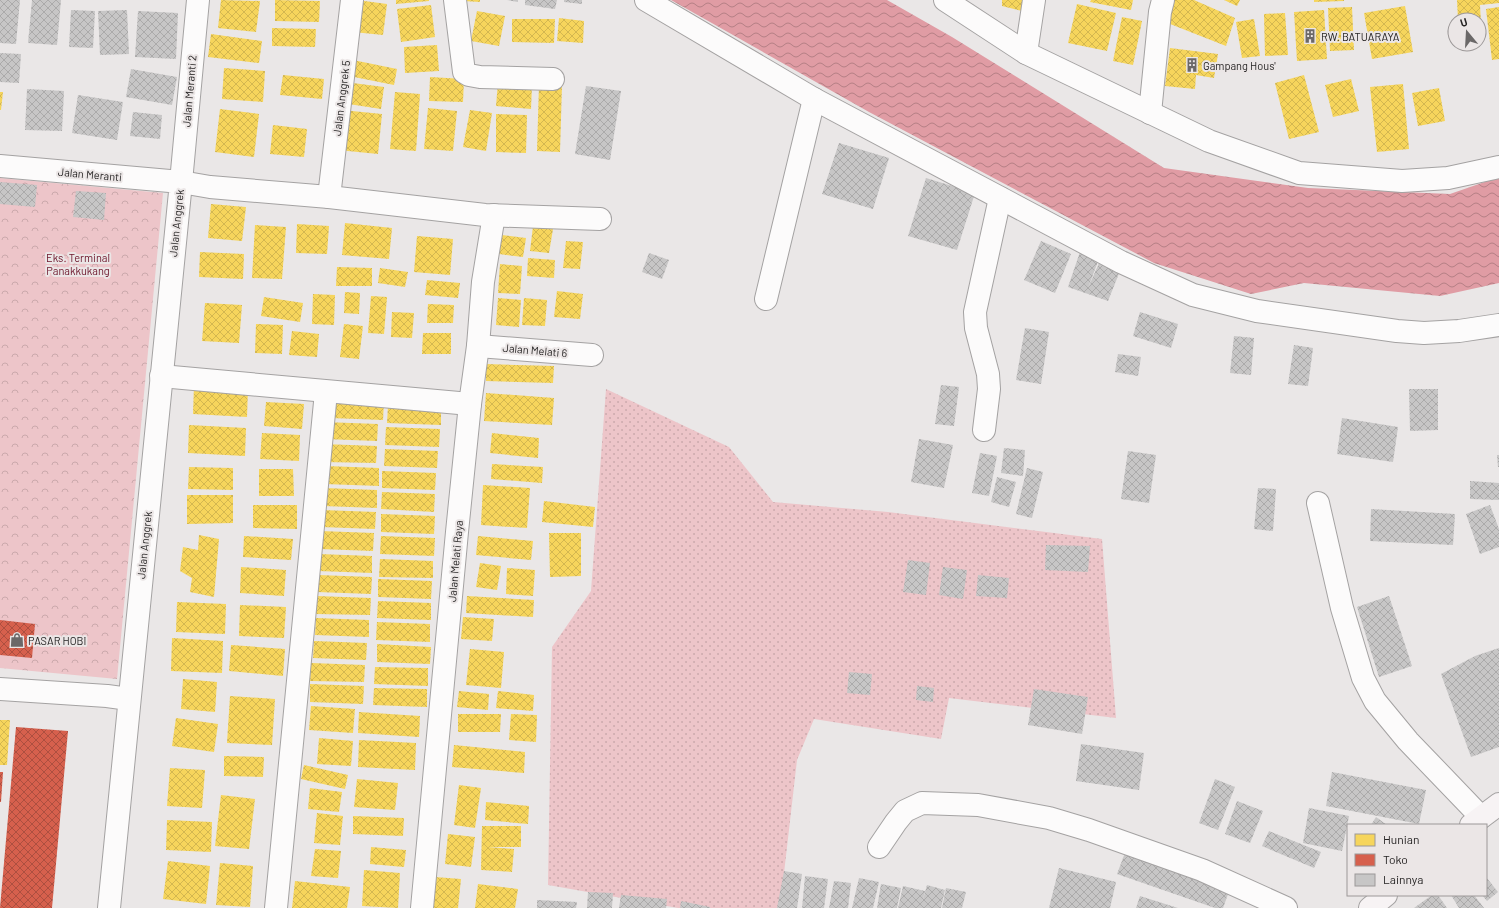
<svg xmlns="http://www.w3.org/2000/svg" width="1499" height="908" font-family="Barlow,sans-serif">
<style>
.grass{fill:url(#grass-dots)}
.park{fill:url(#park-crowns)}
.water{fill:url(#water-waves)}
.homes{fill:url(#homes-cross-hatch)}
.shops{fill:url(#shops-cross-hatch)}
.building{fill:url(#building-cross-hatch)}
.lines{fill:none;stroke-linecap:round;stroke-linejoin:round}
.minor-casing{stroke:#a4a2a2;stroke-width:24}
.tertiary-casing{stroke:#a4a2a2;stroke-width:24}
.secondary-casing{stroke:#a4a2a2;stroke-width:24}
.minor{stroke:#fcfbfb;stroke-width:22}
.tertiary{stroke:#fcfbfb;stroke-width:22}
.secondary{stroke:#f7f3f4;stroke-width:22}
.labels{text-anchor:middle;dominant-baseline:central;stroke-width:4;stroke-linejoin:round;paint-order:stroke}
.poi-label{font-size:11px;fill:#262424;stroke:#ebe6e6;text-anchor:start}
.street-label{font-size:11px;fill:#262424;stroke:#ebe6e6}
.park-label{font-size:11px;fill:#6a1228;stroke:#ebe6e6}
</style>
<defs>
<pattern id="grass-dots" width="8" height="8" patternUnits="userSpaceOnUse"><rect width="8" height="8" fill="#edc5c9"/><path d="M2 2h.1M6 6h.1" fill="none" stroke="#cba9ac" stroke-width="1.8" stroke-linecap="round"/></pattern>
<pattern id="park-crowns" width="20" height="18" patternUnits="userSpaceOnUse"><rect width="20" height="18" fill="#edc5c9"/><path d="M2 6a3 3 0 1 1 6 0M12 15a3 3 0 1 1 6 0" fill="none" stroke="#cba9ac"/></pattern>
<pattern id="water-waves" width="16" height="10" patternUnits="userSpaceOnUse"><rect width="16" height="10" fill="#e09ca4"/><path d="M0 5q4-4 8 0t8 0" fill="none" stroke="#b57f85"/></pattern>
<pattern id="homes-cross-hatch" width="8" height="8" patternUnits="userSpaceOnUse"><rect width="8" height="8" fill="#f6d55c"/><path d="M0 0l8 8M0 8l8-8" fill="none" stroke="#d3b750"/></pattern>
<pattern id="shops-cross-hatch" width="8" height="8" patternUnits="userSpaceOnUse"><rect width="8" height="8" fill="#d6604d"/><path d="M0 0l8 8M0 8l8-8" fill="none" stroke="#ad4f40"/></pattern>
<pattern id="building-cross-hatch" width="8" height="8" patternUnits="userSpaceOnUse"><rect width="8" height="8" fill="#c7c6c6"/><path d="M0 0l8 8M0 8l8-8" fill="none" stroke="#abaaaa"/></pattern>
</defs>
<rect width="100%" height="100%" fill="#eae7e7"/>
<!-- grass -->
<path class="grass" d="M606 389 729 447 773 502 888 512 1102 539 1116 718 949 698 941 739 814 719 797 760 780 908H678L548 885 552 647 591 591Z"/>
<!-- park -->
<path class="park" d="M0 178 163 193 117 679 0 668Z"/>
<!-- water -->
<path class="water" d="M671 0H887L952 37 1164 168 1308 188 1450 194 1499 177V283L1440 296 1304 283 1251 294 1154 263 869 112Z"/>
<!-- homes -->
<g class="homes">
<path d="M221 0 260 1 256 32 218 28Z"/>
<path d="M275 0 320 1 319 22 275 21Z"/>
<path d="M357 0 387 4 383 35 353 32Z"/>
<path d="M396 0H429V1L396 4Z"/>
<path d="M463 0H480V2L463 1Z"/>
<path d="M1002 0H1024L1022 11 1002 6Z"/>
<path d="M1091 0H1133L1131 10 1090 2Z"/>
<path d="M1173 0H1194L1235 18 1226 46 1165 22Z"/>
<path d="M1224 0H1240L1237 6Z"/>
<path d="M1314 0H1344V1L1314 2Z"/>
<path d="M1457 0H1499V3L1480 5 1482 42H1479V20H1458Z"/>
<path d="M1077 4 1116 13 1107 51 1068 43Z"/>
<path d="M431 5 435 37 401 42 397 9Z"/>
<path d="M1405 6 1413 52 1372 59 1364 13Z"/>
<path d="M1352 7 1354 50 1330 51 1328 8Z"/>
<path d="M1499 7V59L1492 60 1486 9Z"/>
<path d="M1324 10 1327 59 1297 61 1294 12Z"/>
<path d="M477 11 505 16 499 46 471 41Z"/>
<path d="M1285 13 1288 55 1265 56 1264 14Z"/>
<path d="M1122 17 1142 21 1133 65 1113 61Z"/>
<path d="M559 18 584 21 583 43 557 41Z"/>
<path d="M512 19H555L554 43 512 42Z"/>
<path d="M1254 19 1260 56 1242 58 1236 22Z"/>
<path d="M272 28 316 29 315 47 272 46Z"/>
<path d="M211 34 262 41 259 63 208 57Z"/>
<path d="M437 45 439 71 405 73 404 47Z"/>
<path d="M1170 48 1218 54 1214 78 1196 75 1195 89 1165 86Z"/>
<path d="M353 60 397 69 394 85 349 76Z"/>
<path d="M224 68 265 71 263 102 222 99Z"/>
<path d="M283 75 324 79 322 99 280 95Z"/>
<path d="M1304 75 1319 132 1289 139 1275 83Z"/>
<path d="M430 77 464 79 463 102 429 101Z"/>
<path d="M1351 79 1359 111 1333 117 1325 85Z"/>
<path d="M345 82 384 87 381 109 342 103Z"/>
<path d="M498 82 532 85 531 109 496 106Z"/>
<path d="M539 84 562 85 560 152 537 151Z"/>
<path d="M1403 84 1409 149 1377 152 1370 87Z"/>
<path d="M1439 88 1445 121 1418 126 1412 93Z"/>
<path d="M0 92H3L1 110H0Z"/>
<path d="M395 92 420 94 416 151 390 149Z"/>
<path d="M428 108 457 111 453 151 424 149Z"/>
<path d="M220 109 259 114 254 157 215 152Z"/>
<path d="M342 110 382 114 378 154 338 150Z"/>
<path d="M470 110 492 113 486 151 463 147Z"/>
<path d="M496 114 527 115 526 153 496 152Z"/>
<path d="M273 125 307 129 304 157 270 154Z"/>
<path d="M211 204 246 207 242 241 208 238Z"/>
<path d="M345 223 392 228 389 259 342 255Z"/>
<path d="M297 224 329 226 327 254 296 253Z"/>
<path d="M255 225 286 227 282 279 252 278Z"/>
<path d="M533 226 553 229 549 253 530 251Z"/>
<path d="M502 235 526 238 523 257 499 254Z"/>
<path d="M417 236 453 239 450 275 414 272Z"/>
<path d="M566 241 583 242 580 269 563 268Z"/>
<path d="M200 252 244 254 243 279 199 277Z"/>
<path d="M528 258 555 260 554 278 527 276Z"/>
<path d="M500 264 522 266 520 294 498 293Z"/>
<path d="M337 267 372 268V286H336Z"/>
<path d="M380 268 408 272 405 287 378 283Z"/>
<path d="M427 280 460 283 458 298 425 295Z"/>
<path d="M557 291 583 294 580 319 554 317Z"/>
<path d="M345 292 360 293 359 314 344 313Z"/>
<path d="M313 294 335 295 334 325 312 324Z"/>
<path d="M371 296 387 297 384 334 368 333Z"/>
<path d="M264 297 303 303 300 322 261 316Z"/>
<path d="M498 298 521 300 519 327 496 325Z"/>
<path d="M524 298 547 300 545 326 522 325Z"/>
<path d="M205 303 242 305 239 343 202 341Z"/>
<path d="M428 304 454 305 453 323H427Z"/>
<path d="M392 312 414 313 412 338 391 337Z"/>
<path d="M256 324 283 325 282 354 255 353Z"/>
<path d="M344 324 363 326 359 359 340 357Z"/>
<path d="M292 331 319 334 317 357 289 355Z"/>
<path d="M423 333H451V354H422Z"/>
<path d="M486 364 554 366 553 383 486 381Z"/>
<path d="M194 385 248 388 247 417 193 414Z"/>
<path d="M486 393 554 398 552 425 484 421Z"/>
<path d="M330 401 384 402 383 420 330 418Z"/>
<path d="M266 402 304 404 302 429 264 426Z"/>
<path d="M388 406 441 407V425L387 423Z"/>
<path d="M324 422 378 424 377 441 324 439Z"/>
<path d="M189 425 246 428 245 456 188 453Z"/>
<path d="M386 427 440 429 439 447 385 445Z"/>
<path d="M262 433 300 435 299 461 260 459Z"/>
<path d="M492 433 539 438 538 458 490 453Z"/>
<path d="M323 444 377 446 376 463 323 462Z"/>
<path d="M385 449 438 451 437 468 384 466Z"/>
<path d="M492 464 543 467 542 483 491 479Z"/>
<path d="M326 466 379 468V486L325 484Z"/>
<path d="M189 467 233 468V490L188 489Z"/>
<path d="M259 469H293L294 496H259Z"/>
<path d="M382 471 436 473 435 490 382 488Z"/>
<path d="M483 485 530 488 527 528 481 525Z"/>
<path d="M324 488 377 490V508L323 506Z"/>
<path d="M382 492 435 494 434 512 381 509Z"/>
<path d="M187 495H233V523L187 524Z"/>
<path d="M544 501 595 507 593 527 542 522Z"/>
<path d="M253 505H297V529L253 528Z"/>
<path d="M322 510 376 512 375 529 321 527Z"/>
<path d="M381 514 435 516 434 534 381 532Z"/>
<path d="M320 531 374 533 373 551 319 549Z"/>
<path d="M549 533H581V576L550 577Z"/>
<path d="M199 535 219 539 214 597 190 592 192 578 180 571 183 547 198 550Z"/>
<path d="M244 536 293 539 291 560 243 557Z"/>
<path d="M381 536 435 538 434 556 380 554Z"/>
<path d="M478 536 533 541 531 560 476 555Z"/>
<path d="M319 554 372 556V573L318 571Z"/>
<path d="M380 559 433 561V578L379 577Z"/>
<path d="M480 563 501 566 497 590 476 587Z"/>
<path d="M241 567 286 570 284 596 240 593Z"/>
<path d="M507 568 535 570 533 596 506 594Z"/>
<path d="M318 575 372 577 371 594 317 592Z"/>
<path d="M378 579 432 581 431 599 378 597Z"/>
<path d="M317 596 371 598 370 615 316 614Z"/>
<path d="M467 596 534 600 533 617 466 613Z"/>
<path d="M378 601 431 603V620L377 618Z"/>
<path d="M177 602 226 604 225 634 176 632Z"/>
<path d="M240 605 286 607 284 638 239 636Z"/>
<path d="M463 617 494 619 492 641 461 639Z"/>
<path d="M316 618 369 620V637L315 635Z"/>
<path d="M377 622 430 624V642L376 640Z"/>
<path d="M172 638 223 641 222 673 171 671Z"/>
<path d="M314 641 367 643 366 660 313 658Z"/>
<path d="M377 644 431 647 430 664 377 662Z"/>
<path d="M231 645 285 649 283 676 229 671Z"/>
<path d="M470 649 504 652 501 688 466 685Z"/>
<path d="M311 663 365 665 364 682 310 681Z"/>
<path d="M375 667 428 668V686L374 684Z"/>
<path d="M183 679 217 682 215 712 181 709Z"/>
<path d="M310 684 364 686 363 704 310 702Z"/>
<path d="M374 688 427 689V707L373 705Z"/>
<path d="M459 691 489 694 488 710 457 707Z"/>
<path d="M498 691 534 695 533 711 496 708Z"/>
<path d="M230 696 275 699 272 745 227 743Z"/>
<path d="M311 706 355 709 353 733 309 730Z"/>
<path d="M359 712 420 716 419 737 358 733Z"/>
<path d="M458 714H501L500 732H458Z"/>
<path d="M511 714 537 715 536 742 509 740Z"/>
<path d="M176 718 218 724 214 752 172 746Z"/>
<path d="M0 720H10L7 765H0Z"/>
<path d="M319 738 353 741 351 766 317 764Z"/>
<path d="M359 740 416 743 415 770 358 767Z"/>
<path d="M454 745 525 752 524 773 452 767Z"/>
<path d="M224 756 264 757 263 777 224 776Z"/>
<path d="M304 765 348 775 345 789 301 779Z"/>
<path d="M170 768 205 770 202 808 167 806Z"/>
<path d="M357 779 398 783 395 810 354 807Z"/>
<path d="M459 785 481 788 475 828 454 825Z"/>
<path d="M310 788 342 792 339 812 308 809Z"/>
<path d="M221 795 255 799 249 849 215 846Z"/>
<path d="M486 802 529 806 528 824 485 820Z"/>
<path d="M317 813 343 816 340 845 314 843Z"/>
<path d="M353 816 404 818 403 836 353 834Z"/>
<path d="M167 820 212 822 211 852 166 850Z"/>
<path d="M482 826H521V847H488L514 849 512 872 481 870Z"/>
<path d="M448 834 475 837 471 867 445 864Z"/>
<path d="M371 847 406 850 404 867 370 864Z"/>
<path d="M315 849 341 851 338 878 311 876Z"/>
<path d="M168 861 210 866 206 904 163 899Z"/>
<path d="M220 863 253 866 250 907 216 905Z"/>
<path d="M364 870 400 873 398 908 362 906Z"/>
<path d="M435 877 461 879 458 908H432Z"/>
<path d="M295 881 350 887 347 908H292Z"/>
<path d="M478 884 518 889 515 908H475Z"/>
</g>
<!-- shops -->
<g class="shops">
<path d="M0 620 35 624 32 658 0 655Z"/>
<path d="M16 727 68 731 52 908H0Z"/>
<path d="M0 772H3L1 802H0Z"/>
</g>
<!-- building -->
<g class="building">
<path d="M0 0H20L16 44 0 43Z"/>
<path d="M32 0H61L57 45 28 43Z"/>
<path d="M507 0H518V2Z"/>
<path d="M525 0H557L555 9 525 5Z"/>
<path d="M564 0H582V4L564 2Z"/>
<path d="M71 10 95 11 93 48 69 47Z"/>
<path d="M127 10 129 54 100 55 98 11Z"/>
<path d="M138 11 178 13 176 59 135 57Z"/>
<path d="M0 53 21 54 19 83 0 82Z"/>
<path d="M131 69 177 77 172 105 126 97Z"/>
<path d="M586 86 621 91 610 160 575 154Z"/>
<path d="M27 89 64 91 62 131 25 130Z"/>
<path d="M78 95 123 102 117 140 72 133Z"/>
<path d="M133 112 162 115 160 139 130 136Z"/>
<path d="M839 143 889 158 873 209 822 194Z"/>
<path d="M926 178 975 193 957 250 908 236Z"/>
<path d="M0 182 37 185 35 207 0 204Z"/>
<path d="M76 191 106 193 104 220 73 217Z"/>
<path d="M1041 241 1071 254 1055 293 1024 280Z"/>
<path d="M1081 249 1100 256 1088 288 1099 263 1120 271 1108 301 1068 287Z"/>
<path d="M649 253 669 260 662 279 642 272Z"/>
<path d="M1140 312 1178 324 1171 348 1133 336Z"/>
<path d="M1025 328 1049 332 1041 384 1016 380Z"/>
<path d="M1234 336 1254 338 1251 375 1230 373Z"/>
<path d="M1294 345 1313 348 1308 386 1288 384Z"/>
<path d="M1118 354 1141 357 1138 376 1115 372Z"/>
<path d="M941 385 959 387 954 426 935 424Z"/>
<path d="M1409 389H1438V430L1410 431Z"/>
<path d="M1342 418 1398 427 1393 462 1337 454Z"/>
<path d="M919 439 953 445 944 488 911 482Z"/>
<path d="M1004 448 1025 450 1023 476 1001 473Z"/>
<path d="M1128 451 1156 455 1149 503 1121 499Z"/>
<path d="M980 453 997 456 989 496 972 493Z"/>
<path d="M1497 455H1499V467H1498Z"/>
<path d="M1027 468 1043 472 1032 518 1016 514Z"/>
<path d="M997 477 1016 482 1009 507 991 502Z"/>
<path d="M1470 481 1499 483V500L1470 499Z"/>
<path d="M1258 488 1276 489 1273 531 1254 529Z"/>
<path d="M1490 505 1499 529V547L1480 554 1466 514Z"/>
<path d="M1371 509 1455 514 1453 545 1370 541Z"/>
<path d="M1046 545 1090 546 1088 572 1045 570Z"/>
<path d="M908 560 930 563 926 595 903 592Z"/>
<path d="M943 567 967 570 963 599 939 595Z"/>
<path d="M978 575 1009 578 1007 598 976 596Z"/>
<path d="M1389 596 1412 666 1379 677 1357 607Z"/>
<path d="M1499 648V747L1471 757 1441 674 1475 656Z"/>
<path d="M849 672 872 674 870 695 847 693Z"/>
<path d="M917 686 934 688 933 702 916 700Z"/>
<path d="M1034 689 1088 697 1082 734 1028 725Z"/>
<path d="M1081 744 1144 753 1139 790 1076 781Z"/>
<path d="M1332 772 1426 790 1419 824 1326 806Z"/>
<path d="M1215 779 1235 787 1218 830 1199 823Z"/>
<path d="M1237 801 1263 811 1250 843 1225 834Z"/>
<path d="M1309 808 1349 816 1342 851 1303 843Z"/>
<path d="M1376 817 1387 825H1371Z"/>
<path d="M1269 831 1321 852 1314 868 1262 846Z"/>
<path d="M1126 850 1231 886 1223 908H1215L1117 874Z"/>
<path d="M1059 868 1116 882 1110 908H1049Z"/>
<path d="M784 871 802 874 797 908H777Z"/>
<path d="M805 876 828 879 824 908H802Z"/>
<path d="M1486 877 1498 892 1487 901 1482 895H1486Z"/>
<path d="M859 878 879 882 873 908H852Z"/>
<path d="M834 881 851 883 848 908H829Z"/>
<path d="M881 884 901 888 897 908H877Z"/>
<path d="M927 885 945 890 941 908H898L903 886 925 891 922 903Z"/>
<path d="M946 888 966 892 962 908H942Z"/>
<path d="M588 892 613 893 612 908H587Z"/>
<path d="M621 895 667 899 666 908H619Z"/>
<path d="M1432 895H1438L1447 908H1414Z"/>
<path d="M1451 895H1474L1484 908H1459Z"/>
<path d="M1140 896 1178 908H1136Z"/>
<path d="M537 900 577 902 576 908H537Z"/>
<path d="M681 901 710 907V908H680Z"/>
</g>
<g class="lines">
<defs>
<g id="minor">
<path d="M198 0 181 182 210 187 329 197 485 215 600 219"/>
<path d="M455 0 464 72 469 75 480 77 553 79"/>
<path d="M646 0 814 99 1121 262 1193 295 1257 311 1397 331 1424 333 1459 331 1499 325"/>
<path d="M945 0 1026 53 1209 141 1299 173 1402 181 1448 178 1499 167"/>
<path d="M1026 53 1034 0"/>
<path d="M1150 113 1160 12 1163 0"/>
<path d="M329 197 352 0"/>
<path d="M766 299 814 99"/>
<path d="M478 346 592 355"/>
<path d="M161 376 470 404"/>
<path d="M984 430 989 389 988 374 976 328 975 312 1000 198"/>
<path d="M1318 503 1342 608 1363 678 1375 701 1408 741 1481 817"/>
<path d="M0 689 107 696 129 699"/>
<path d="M879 847 896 822 905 811 922 803 978 805 1049 818 1089 830 1202 870 1286 908"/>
<path d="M276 908 326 392"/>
<path d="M422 908 457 532 470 404 478 346 483 282 494 215"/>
</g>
<path id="tertiary" d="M0 166 181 182 109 908"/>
<g id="secondary">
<path d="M1471 825 1499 804"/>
<path d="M1370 908 1386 895"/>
</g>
</defs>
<!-- minor casing -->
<use href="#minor" class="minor-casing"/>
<!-- tertiary casing -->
<use href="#tertiary" class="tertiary-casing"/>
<!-- secondary casing -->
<use href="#secondary" class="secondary-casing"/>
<!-- minor -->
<use href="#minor" class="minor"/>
<!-- tertiary -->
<use href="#tertiary" class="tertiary"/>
<!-- secondary -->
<use href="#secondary" class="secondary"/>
</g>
<!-- icons -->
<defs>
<symbol id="building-bare" viewBox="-9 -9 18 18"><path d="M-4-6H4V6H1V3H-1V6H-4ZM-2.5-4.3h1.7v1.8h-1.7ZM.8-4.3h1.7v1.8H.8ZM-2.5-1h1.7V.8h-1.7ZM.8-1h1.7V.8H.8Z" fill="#6b6868" stroke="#ebe6e6" stroke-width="2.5" paint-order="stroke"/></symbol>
<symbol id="shop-bare" viewBox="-9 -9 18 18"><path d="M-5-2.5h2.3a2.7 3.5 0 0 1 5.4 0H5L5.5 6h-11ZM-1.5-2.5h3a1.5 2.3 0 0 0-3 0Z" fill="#6b6868" stroke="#ebe6e6" stroke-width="2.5" paint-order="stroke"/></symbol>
</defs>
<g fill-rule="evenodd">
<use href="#building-bare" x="1300" y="26" width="20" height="20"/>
<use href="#building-bare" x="1182" y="55" width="20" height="20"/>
<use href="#shop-bare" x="7" y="630" width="20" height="20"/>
</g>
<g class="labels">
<!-- poi labels -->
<g class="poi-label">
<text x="1321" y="36">RW. BATUARAYA</text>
<text x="1203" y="65">Gampang Hous'</text>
<text x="28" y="640">PASAR HOBI</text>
</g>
<!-- street labels -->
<g class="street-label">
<text transform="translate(189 91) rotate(-85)">Jalan Meranti 2</text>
<text transform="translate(341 98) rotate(-83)">Jalan Anggrek 5</text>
<text transform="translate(90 174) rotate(5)">Jalan Meranti</text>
<text transform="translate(176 223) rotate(-84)">Jalan Anggrek</text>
<text transform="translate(535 350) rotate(5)">Jalan Melati 6</text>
<text transform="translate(144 545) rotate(-84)">Jalan Anggrek</text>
<text transform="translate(455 561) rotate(-85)">Jalan Melati Raya</text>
</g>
<!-- park labels -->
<g class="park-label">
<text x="78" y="257">Eks. Terminal<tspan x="78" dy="13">Panakkukang</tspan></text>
</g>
</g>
<!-- legend -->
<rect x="1347" y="824" width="140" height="72" fill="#ebe6e6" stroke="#9c9898"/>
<rect x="1355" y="834" width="20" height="12" fill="#f6d55c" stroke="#9c9898"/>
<text x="1383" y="844" font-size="12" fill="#262424">Hunian</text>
<rect x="1355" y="854" width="20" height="12" fill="#d6604d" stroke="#9c9898"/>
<text x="1383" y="864" font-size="12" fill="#262424">Toko</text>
<rect x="1355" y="874" width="20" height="12" fill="#c7c6c6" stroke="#9c9898"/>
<text x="1383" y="884" font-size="12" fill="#262424">Lainnya</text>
<!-- north arrow -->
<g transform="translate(1467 32) rotate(342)"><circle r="19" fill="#ebe6e6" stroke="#9c9898"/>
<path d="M0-3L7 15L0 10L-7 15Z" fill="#6b6868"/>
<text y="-6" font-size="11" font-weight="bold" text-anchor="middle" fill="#262424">U</text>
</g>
</svg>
